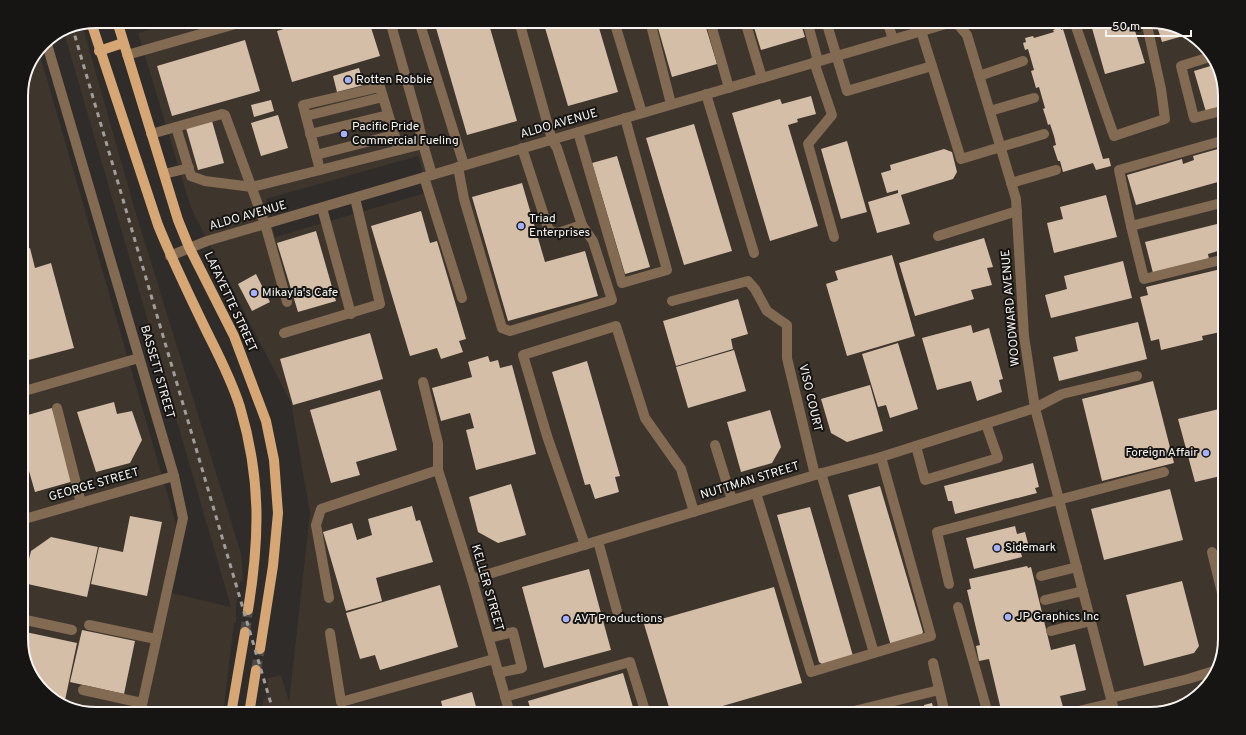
<svg xmlns="http://www.w3.org/2000/svg" width="1246" height="735" font-family="Overpass,sans-serif">
<style>
.built{fill:#3e352d;fill-rule:evenodd}
.building{fill:#d5bea7}
.lines{fill:none;stroke-linecap:round;stroke-linejoin:round}
.major-tunnel{stroke:#4e4a47;stroke-width:10;stroke-dasharray:10 5;stroke-linecap:butt}
.minor{stroke:#826a53;stroke-width:10}
.major{stroke:#d6a675;stroke-width:10}
.rail{stroke:#a19d9b;stroke-width:3;stroke-dasharray:5 5;stroke-linecap:butt}
.poi-dot{fill:#a5b1fc;stroke:#171513;stroke-width:1.5}
.labels{text-anchor:middle;dominant-baseline:central;stroke-width:4;stroke-linejoin:round;paint-order:stroke}
.poi-label{font-size:12px;fill:#f7f4f2;stroke:#171513;text-anchor:start}
.street-label{font-size:12px;fill:#f7f4f2;stroke:#171513}
.rim{fill:none;stroke:#f7f4f2;stroke-width:2}
</style>
<rect width="100%" height="100%" fill="#302c29"/>
<!-- built -->
<g class="built">
<path d="M178 21H1150L1188 31 1215 58 1225 91V639L1215 677 1187 704 1150 714H261L264 697 266 701 268 678 281 675 289 702 310 513 291 403 191 208 138 33ZM418 156 429 192 275 237 266 199Z"/>
<path d="M82 24 134 207 241 554 243 579 240 582 236 603V623H234L223 714H96L58 704 21 644V91L39 52 176 524 162 591 231 607 63 29 67 27Z"/>
</g>
<!-- building -->
<g class="building">
<path d="M310 21H369L380 56 292 82 277 31Z"/>
<path d="M434 21H488L517 121 467 135Z"/>
<path d="M543 21H597L618 92 568 106Z"/>
<path d="M656 21H704L717 64 672 77Z"/>
<path d="M752 21H800L805 37 761 50Z"/>
<path d="M1090 21H1132L1145 63 1105 74Z"/>
<path d="M1156 23 1188 31 1190 34 1162 42Z"/>
<path d="M1061 27V30L1063 29 1103 159 1109 158 1111 166 1096 170 1093 163 1063 172 1060 161H1058L1053 146 1056 145 1054 136 1050 124 1048 125 1046 118 1043 109 1045 108 1039 87 1036 88 1031 71 1034 70 1028 49 1025 50 1023 43 1026 42 1025 38 1033 36 1034 38 1054 32 1053 30Z"/>
<path d="M245 40 260 91 172 116 157 66Z"/>
<path d="M1217 64 1225 91V106L1206 112 1194 71Z"/>
<path d="M359 68 364 85 337 92 333 76Z"/>
<path d="M811 96 816 114 797 119 798 122 788 125 818 226 770 241 732 113 780 99 782 104Z"/>
<path d="M271 100 274 111 254 117 251 105Z"/>
<path d="M278 115 288 148 261 156 251 123Z"/>
<path d="M212 121 224 163 198 170 186 128Z"/>
<path d="M694 124 732 251 684 265 646 138Z"/>
<path d="M847 141 867 212 841 219 821 149Z"/>
<path d="M1225 147V180L1136 205 1127 175 1182 159 1183 164 1194 160 1193 156Z"/>
<path d="M944 149 952 152 957 172 953 179 901 195 910 224 877 233 868 202 898 193V190L887 193 881 173 891 170 890 165Z"/>
<path d="M617 156 650 267 625 274 592 163Z"/>
<path d="M522 183 545 262 585 251 598 296 508 321 472 197Z"/>
<path d="M1106 195 1117 237 1054 253 1047 223 1063 219 1060 207Z"/>
<path d="M421 211 430 243 437 241 466 339 459 341 463 352 441 359 437 348 410 356 371 226Z"/>
<path d="M1225 222V254L1219 255 1218 251 1208 254 1209 259 1153 273 1145 242Z"/>
<path d="M316 231 336 301 298 312 277 243Z"/>
<path d="M984 238 993 267 987 268 992 285 971 290 974 299 915 316 899 263Z"/>
<path d="M30 248 35 268 51 263 74 348 21 362V251Z"/>
<path d="M892 255 915 336 847 356 826 284 838 280 835 271Z"/>
<path d="M1123 261 1132 298 1051 318 1045 295 1067 289 1064 276Z"/>
<path d="M1225 268V331L1202 336 1203 340 1161 350 1159 339 1151 341 1140 297 1148 295 1146 287Z"/>
<path d="M256 274 270 302 252 311 238 284Z"/>
<path d="M738 299 748 334 731 339 733 349 676 366 663 321Z"/>
<path d="M1138 322 1147 359 1059 381 1053 357 1078 351 1075 337Z"/>
<path d="M971 325 973 333 989 328 1003 379 999 380 1002 392 977 401 971 381 937 390 922 338Z"/>
<path d="M370 333 383 379 293 405 280 359Z"/>
<path d="M898 343 918 409 890 418 886 405 878 407 862 354Z"/>
<path d="M734 350 746 391 688 408 676 367Z"/>
<path d="M488 356 490 362 498 360 500 368 512 365 536 454 476 470 466 430 474 428 470 413 441 421 432 388 472 377 468 362Z"/>
<path d="M587 361 620 476 615 477 619 492 595 499 590 484 585 485 552 372Z"/>
<path d="M1153 381 1174 463 1102 481 1082 399Z"/>
<path d="M870 385 883 431 847 442 831 433 821 399Z"/>
<path d="M380 390 397 450 356 462 360 475 331 483 310 410Z"/>
<path d="M114 402 117 414 132 411 142 440 130 463 96 472 77 412Z"/>
<path d="M52 408 74 481 35 492 29 471 21 473V417Z"/>
<path d="M1219 409 1220 413 1225 412V475L1195 482 1178 419Z"/>
<path d="M770 410 781 447 772 463 741 472 727 422Z"/>
<path d="M1033 463 1039 487 1035 488 1037 493 955 514 952 501H948L944 486Z"/>
<path d="M511 484 526 535 498 543 478 532 469 497Z"/>
<path d="M880 486 923 632 920 638 891 646 848 495Z"/>
<path d="M1170 489 1183 540 1104 560 1091 509Z"/>
<path d="M412 506 416 521 420 520 433 562 376 578 382 601 346 611 323 532 352 523 357 540 372 535 368 519Z"/>
<path d="M810 507 853 656 825 666 819 662 777 515Z"/>
<path d="M130 516 162 522 147 596 91 584 99 547 123 552Z"/>
<path d="M1015 526 1017 534 1025 532 1029 547 1020 549 1022 557 974 569 966 538Z"/>
<path d="M51 537 98 547 87 597 23 583 31 551Z"/>
<path d="M1222 545H1225V556H1224Z"/>
<path d="M1027 566 1028 568 1031 567 1051 650 1075 644 1086 690 1060 696 1063 707 1035 714H1002L989 659 979 661 976 646 980 645 967 590 971 589 969 579Z"/>
<path d="M589 569 611 650 544 668 522 587Z"/>
<path d="M1182 581 1199 646 1194 653 1144 666 1126 595Z"/>
<path d="M440 585 458 647 380 670 375 655 360 659 346 613Z"/>
<path d="M774 587 802 683 695 714H671L644 624Z"/>
<path d="M82 630 135 641 124 694 70 682Z"/>
<path d="M21 631 77 643 64 705 58 704 31 677 21 644Z"/>
<path d="M623 673 635 714H532L528 701Z"/>
<path d="M472 692 478 714H444L441 701Z"/>
<path d="M1195 697 1187 704 1148 714 1146 709Z"/>
<path d="M932 703 933 707 937 706 939 714H910L925 710 924 705Z"/>
</g>
<g class="lines">
<!-- major-tunnel -->
<g class="major-tunnel">
<path d="M245 632 248 610"/>
<path d="M256 670 260 649"/>
</g>
<!-- minor -->
<g class="minor">
<path d="M390 21 417 117 423 144"/>
<path d="M419 21 464 165"/>
<path d="M519 21 552 140 557 148 582 225 558 233 552 232 548 228 522 148"/>
<path d="M614 21 642 113"/>
<path d="M650 21 671 104"/>
<path d="M710 21 729 88"/>
<path d="M745 21 762 78"/>
<path d="M807 21 818 61"/>
<path d="M826 21 847 91 932 66 921 31"/>
<path d="M887 21 893 39"/>
<path d="M955 21 967 35 1016 199 1024 336 1035 408 1115 714"/>
<path d="M1074 21 1114 136 1165 119 1161 89 1146 21"/>
<path d="M46 41 174 476 183 518 140 714"/>
<path d="M127 55 246 21"/>
<path d="M1213 56 1181 66 1194 118 1225 110"/>
<path d="M814 62 832 115 808 144 834 237"/>
<path d="M932 66 961 159 1044 134"/>
<path d="M979 76 1023 61"/>
<path d="M706 94 754 253"/>
<path d="M990 111 1034 98"/>
<path d="M306 116 383 97"/>
<path d="M176 127 191 176 205 181 252 187 320 170 303 105 380 87 399 150 423 144 432 175"/>
<path d="M578 132 622 283 667 270 625 118"/>
<path d="M151 134 222 114 225 115 265 224 287 302"/>
<path d="M310 134 388 115"/>
<path d="M1225 140 1119 170 1131 226 1225 202"/>
<path d="M316 155 394 135"/>
<path d="M458 167 464 199 502 328 510 331 612 300 593 241 582 225"/>
<path d="M320 170 399 150"/>
<path d="M164 174 189 168"/>
<path d="M424 177 462 298"/>
<path d="M1011 183 1056 170"/>
<path d="M322 208 351 314"/>
<path d="M1131 226 1144 279 1225 259"/>
<path d="M938 236 1017 211"/>
<path d="M170 256 207 241 956 21"/>
<path d="M672 301 748 281 755 289 767 311 787 325V358L815 475"/>
<path d="M284 333 380 304 355 198"/>
<path d="M423 382 438 443V470L472 579 510 714"/>
<path d="M21 392 139 358"/>
<path d="M57 408 81 503"/>
<path d="M715 445 732 500"/>
<path d="M916 446 925 480 998 458 986 424"/>
<path d="M821 473 874 653 931 636 881 457"/>
<path d="M756 493 811 672 874 653"/>
<path d="M21 520 174 476"/>
<path d="M598 541 617 611"/>
<path d="M585 545 547 436 523 355 616 326 645 418 681 469 694 512"/>
<path d="M1212 552 1225 605"/>
<path d="M1041 576 1077 567"/>
<path d="M472 579 815 475 881 457 1035 408 1062 394 1137 376"/>
<path d="M949 584 937 532 1164 472"/>
<path d="M329 598 316 525 321 509 438 470"/>
<path d="M1045 600 1083 591"/>
<path d="M958 607 988 714"/>
<path d="M21 619 72 630"/>
<path d="M89 625 156 639"/>
<path d="M1223 625 1225 637"/>
<path d="M1051 631 1091 621"/>
<path d="M330 633 341 702 494 659"/>
<path d="M489 638 513 632 522 668 498 673"/>
<path d="M933 663 945 714"/>
<path d="M83 690 142 703"/>
<path d="M505 697 630 662 646 714"/>
<path d="M1111 698 1188 679 1217 670"/>
<path d="M842 714 939 690"/>
<path d="M1066 714 1112 703"/>
</g>
<!-- major -->
<g class="major">
<path d="M117 21 178 220 189 247 234 336 266 421 274 460 278 513 273 566 260 649"/>
<path d="M91 22 158 225C173 262 190 297 207 332 219 356 232 381 240 407 261 478 260 537 248 610"/>
<path d="M99 51 123 43"/>
<path d="M231 714 245 632"/>
<path d="M249 714 256 670"/>
</g>
<!-- rail -->
<path class="rail" d="M72 26 274 714"/>
</g>
<!-- markers -->
<g class="poi-dot">
<circle cx="348" cy="80" r="4"/>
<circle cx="344" cy="134" r="4"/>
<circle cx="521" cy="226" r="4"/>
<circle cx="254" cy="293" r="4"/>
<circle cx="1206" cy="453" r="4"/>
<circle cx="997" cy="548" r="4"/>
<circle cx="1008" cy="617" r="4"/>
<circle cx="566" cy="619" r="4"/>
</g>
<g class="labels">
<!-- poi labels -->
<g class="poi-label">
<text x="356" y="80">Rotten Robbie</text>
<text x="352" y="127">Pacific Pride<tspan x="352" dy="14">Commercial Fueling</tspan></text>
<text x="529" y="219">Triad<tspan x="529" dy="14">Enterprises</tspan></text>
<text x="262" y="293">Mikayla's Cafe</text>
<text x="1198" y="453" text-anchor="end">Foreign Affair</text>
<text x="1005" y="548">Sidemark</text>
<text x="1016" y="617">JP Graphics Inc</text>
<text x="574" y="619">AVT Productions</text>
</g>
<!-- street labels -->
<g class="street-label">
<text transform="translate(559 124) rotate(-16)">ALDO AVENUE</text>
<text transform="translate(248 216) rotate(-16)">ALDO AVENUE</text>
<text transform="translate(230 302) rotate(65)">LAFAYETTE STREET</text>
<text transform="translate(1011 308) rotate(-95)">WOODWARD AVENUE</text>
<text transform="translate(157 372) rotate(74)">BASSETT STREET</text>
<text transform="translate(810 398) rotate(77)">VISO COURT</text>
<text transform="translate(750 481) rotate(-17)">NUTTMAN STREET</text>
<text transform="translate(94 485) rotate(-16)">GEORGE STREET</text>
<text transform="translate(487 588) rotate(74)">KELLER STREET</text>
</g>
</g>
<!-- crop -->
<path d="M0 0H1246V735H0ZM96 28H1150A68 68 0 0 1 1218 96V639A68 68 0 0 1 1150 707H96A68 68 0 0 1 28 639V96A68 68 0 0 1 96 28Z" fill="#171513" fill-rule="evenodd"/>
<path class="rim" d="M96 28H1150A68 68 0 0 1 1218 96V639A68 68 0 0 1 1150 707H96A68 68 0 0 1 28 639V96A68 68 0 0 1 96 28Z"/>
<!-- scale -->
<path d="M1106 30v6h85v-6" fill="none" stroke="#f7f4f2" stroke-width="2"/>
<text x="1112" y="30" font-size="12" fill="#f7f4f2" stroke="#171513" stroke-width="3" paint-order="stroke">50 m</text>
</svg>
